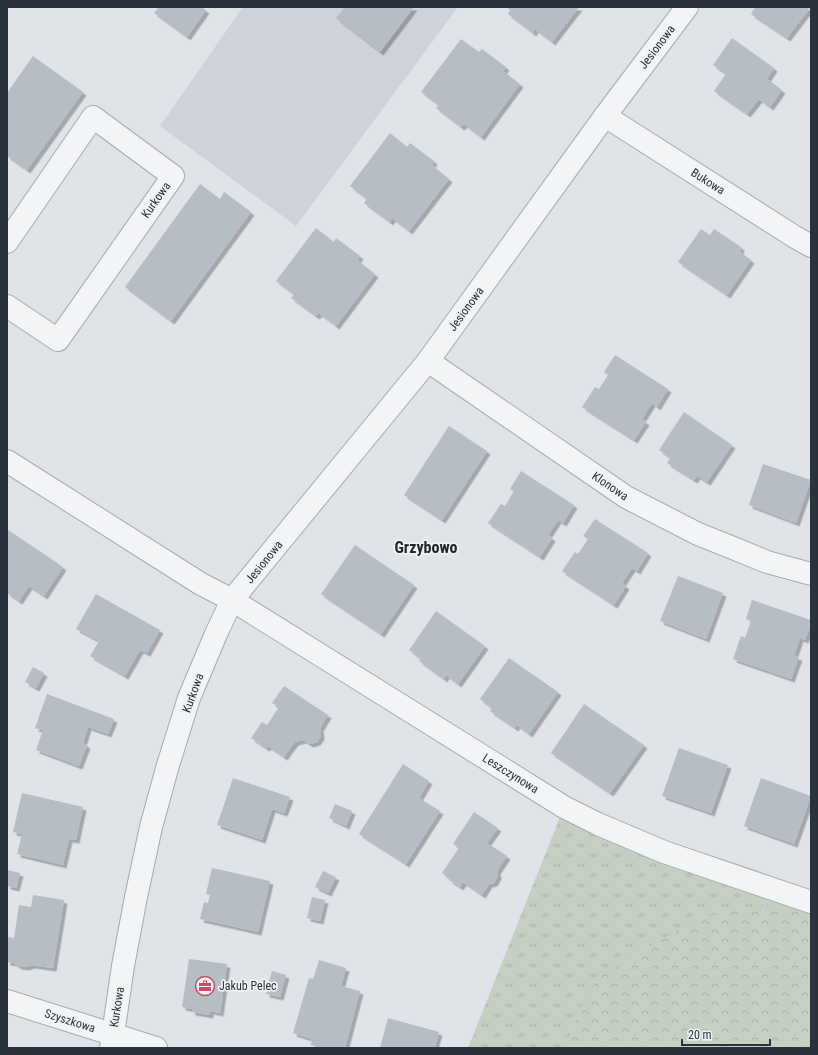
<svg xmlns="http://www.w3.org/2000/svg" width="818" height="1055" font-family="'Roboto Condensed',sans-serif">
<style>
.built{fill:#ced2d9}
.grass{fill:url(#grass-tufts)}
.forest{fill:url(#forest-crowns)}
.building{fill:#b7bdc4;filter:url(#shadow)}
.lines{fill:none;stroke-linecap:round;stroke-linejoin:round}
.minor-casing{stroke:#a6aab1;stroke-width:24}
.minor{stroke:#f2f4f6;stroke-width:22}
.labels{text-anchor:middle;dominant-baseline:central;stroke-width:3.5;stroke-linejoin:round;paint-order:stroke}
.street-label{font-size:12px;fill:#2a323d;stroke:#eff2f5}
.poi-label{font-size:12px;fill:#2a323d;stroke:#eff2f5;text-anchor:start}
.district-label{font-size:16px;font-weight:bold;fill:#1c232e;stroke:#eff2f5}
</style>
<defs>
<pattern id="grass-tufts" width="24" height="20" patternUnits="userSpaceOnUse"><rect width="24" height="20" fill="#c6d0c2"/><path d="M3 7l-1-3M5 7V3M7 7l1-3M15 17l-1-3M17 17v-4M19 17l1-3" fill="none" stroke="#aab3a8"/></pattern>
<pattern id="forest-crowns" width="20" height="18" patternUnits="userSpaceOnUse"><rect width="20" height="18" fill="#c6d0c2"/><path d="M2 6a3 3 0 1 1 6 0M12 15a3 3 0 1 1 6 0" fill="none" stroke="#aab3a8"/></pattern>
<filter id="shadow"><feDropShadow dx="3.5" dy="3.5" stdDeviation="0" flood-color="#0004"/></filter>
</defs>
<rect width="100%" height="100%" fill="#e0e3e7"/>
<!-- built -->
<path class="built" d="M243 7H458L296 226 160 126Z"/>
<!-- grass -->
<path class="grass" d="M564 807 799 898 597 979 563 1048H468Z"/>
<!-- forest -->
<path class="forest" d="M799 898 811 902V1048H563L596 979 695 919Z"/>
<!-- building -->
<g class="building">
<path d="M159 7H201L206 10 187 37 154 13Z"/>
<path d="M345 7H414L380 52 336 18Z"/>
<path d="M506 7H579L552 42 535 29 533 33 508 14 510 10Z"/>
<path d="M755 7H809V9L787 38 751 14Z"/>
<path d="M732 38 774 68 767 79 782 90 770 107 759 99 747 114 714 91 726 74 713 65Z"/>
<path d="M461 39 479 52 482 49 506 67 503 71 520 84 481 137 464 124 461 127 436 108 439 105 421 92Z"/>
<path d="M33 56 83 92 27 170 7 156V93Z"/>
<path d="M390 133 407 147 410 143 434 161 432 165 449 179 409 231 392 218 390 222 364 203 367 199 350 186Z"/>
<path d="M200 184 220 199 224 192 251 212 171 321 125 287Z"/>
<path d="M316 228 334 242 336 238 360 256 357 260 375 274 336 326 319 313 316 316 291 298 294 294 276 281Z"/>
<path d="M701 229 710 235 714 229 741 247 740 252 751 260 727 295 678 262Z"/>
<path d="M615 355 668 389 657 407 652 403 642 419 646 422 634 440 582 407 595 387 599 389 608 375 604 372Z"/>
<path d="M684 412 732 445 707 482 697 476 694 480 667 463 670 458 659 450Z"/>
<path d="M449 426 487 451 442 520 404 495Z"/>
<path d="M763 464 811 480 796 523 749 505Z"/>
<path d="M521 471 574 505 563 523 558 520 548 535 552 538 540 557 488 523 501 504 505 506 514 491 510 489Z"/>
<path d="M595 519 648 553 637 571 632 568 622 583 626 586 614 605 562 571 575 552 578 554 588 539 583 536Z"/>
<path d="M7 529 63 567 44 596 29 586 19 601 7 593Z"/>
<path d="M355 545 414 585 381 634 321 594Z"/>
<path d="M678 576 723 593 706 639 660 621Z"/>
<path d="M96 594 160 630 147 653 140 650 125 676 90 656 99 641 76 629Z"/>
<path d="M752 600 811 620V624L805 640 800 638 794 656 799 657 791 679 733 659 741 636 745 638 751 621 746 619Z"/>
<path d="M436 611 485 646 458 684 446 675 444 679 419 661 421 659 409 650Z"/>
<path d="M509 658 558 692 529 734 517 725 515 728 490 711 492 708 480 699Z"/>
<path d="M33 667 44 673 36 688 25 682Z"/>
<path d="M284 686 328 715 320 728 321 736 317 742 310 744 303 740 295 742 284 757 268 746 266 748 251 738 262 722 267 725 279 707 272 703Z"/>
<path d="M47 694 114 719 108 734 88 727 83 743 87 745 79 766 36 750 43 730 35 728Z"/>
<path d="M584 704 644 745 610 793 551 753Z"/>
<path d="M679 748 728 765 711 813 662 796Z"/>
<path d="M403 764 429 781 419 798 440 811 406 864 359 834Z"/>
<path d="M233 778 290 797 284 813 272 809 262 840 217 825Z"/>
<path d="M761 778 811 796 794 844 744 826Z"/>
<path d="M22 793 83 807 76 840 69 839 63 865 17 854 22 834 13 832Z"/>
<path d="M335 804 352 811 346 826 329 818Z"/>
<path d="M474 812 498 828 487 843 507 856 497 871 498 876 494 883 489 884 482 895 463 882 460 887 449 880 450 879 442 873 459 848 453 844Z"/>
<path d="M212 868 270 881 258 932 200 919 204 902 208 903 210 895 206 894Z"/>
<path d="M7 870 20 873 16 888 7 886Z"/>
<path d="M323 871 336 877 328 893 315 887Z"/>
<path d="M33 895 64 900 53 968 31 965 26 967 18 966 14 963 7 962V937L14 938 19 905 31 907Z"/>
<path d="M312 897 325 900 320 921 307 918Z"/>
<path d="M189 959 227 964 220 1013 210 1011V1015L192 1012V1009L182 1007Z"/>
<path d="M319 960 346 968 341 986 360 991 345 1048H321L311 1045 312 1039 293 1033 309 978 313 979Z"/>
<path d="M272 971 286 975 280 997 266 994Z"/>
<path d="M388 1018 439 1032 435 1046 436 1048H380Z"/>
</g>
<g class="lines">
<defs>
<g id="minor">
<path id="s1" d="M687 7 605 116 428 361 232 600 564 807 598 824 664 852 811 902"/>
<path id="s2" d="M605 116 795 237 811 246"/>
<path d="M7 242 93 117 173 176 58 340 7 306"/>
<path id="s3" d="M428 361 626 497 698 534 733 548 767 562 811 574"/>
<path d="M7 461 201 584 232 600 216 634 189 698 168 765 151 827 136 897 123 966 111 1048"/>
<path id="s4" d="M7 1001 156 1048"/>
</g>
</defs>
<!-- minor casing -->
<use href="#minor" class="minor-casing"/>
<!-- minor -->
<use href="#minor" class="minor"/>
</g>
<!-- icons -->
<defs>
<symbol id="office-ring" viewBox="-11 -11 22 22"><circle r="9.5" fill="#eff2f5" stroke="#c15068" stroke-width="1.5"/><path d="M-6-3h4V-5.5h4V-3h4V5H-6ZM-1-4.5V-3h2v-1.5ZM-6 0V1H6V0Z" fill="#c15068"/></symbol>
</defs>
<g fill-rule="evenodd">
<use href="#office-ring" x="194" y="975" width="22" height="22"/>
</g>
<g class="labels">
<!-- street labels -->
<g class="street-label">
<text transform="translate(657 47) rotate(-53)">Jesionowa</text>
<text stroke="none"><textPath href="#s2" startOffset="122">Bukowa</textPath></text>
<text transform="translate(156 200) rotate(-55)">Kurkowa</text>
<text transform="translate(466 309) rotate(-54)">Jesionowa</text>
<text stroke="none"><textPath href="#s3" startOffset="221">Klonowa</textPath></text>
<text transform="translate(264 562) rotate(-51)">Jesionowa</text>
<text transform="translate(193 693) rotate(-70)">Kurkowa</text>
<text stroke="none"><textPath href="#s1" startOffset="1076">Leszczynowa</textPath></text>
<text transform="translate(117 1007) rotate(-81)">Kurkowa</text>
<text stroke="none"><textPath href="#s4" startOffset="66">Szyszkowa</textPath></text>
</g>
<!-- poi labels -->
<g class="poi-label">
<text x="219" y="986">Jakub Pelec</text>
</g>
<!-- district labels -->
<g class="district-label">
<text x="426" y="547">Grzybowo</text>
</g>
</g>
<!-- border -->
<rect width="818" height="1055" fill="none" stroke="#2a323d" stroke-width="16"/>
<!-- scale -->
<path d="M682 1039v6h88v-6" fill="none" stroke="#2a323d" stroke-width="2"/>
<text x="688" y="1039" font-size="12" fill="#2a323d" stroke="#eff2f5" stroke-width="3" paint-order="stroke">20 m</text>
</svg>
